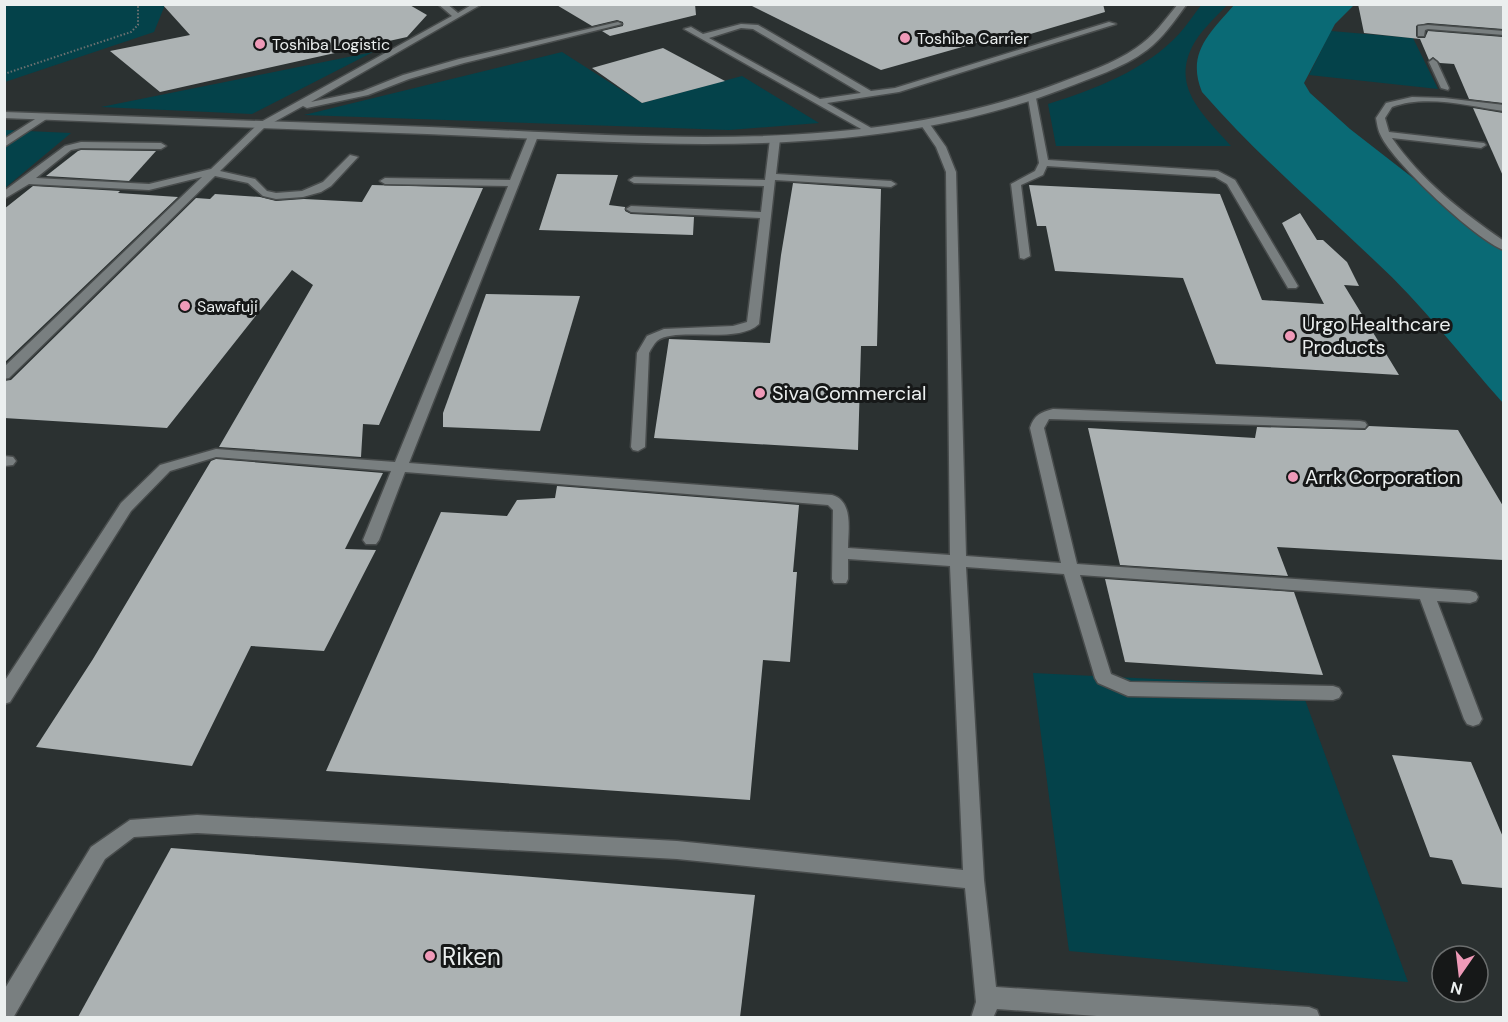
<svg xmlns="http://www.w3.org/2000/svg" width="1508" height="1022" font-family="'DM Sans',sans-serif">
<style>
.green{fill:#04424a}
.water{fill:#0a6a75}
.building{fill:#acb2b3}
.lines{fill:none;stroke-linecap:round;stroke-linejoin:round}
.lane-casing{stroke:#484c4c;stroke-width:3}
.street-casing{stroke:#484c4c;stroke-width:3}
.path{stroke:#6c7171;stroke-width:2;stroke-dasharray:1.5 2;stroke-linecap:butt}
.lane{fill:#797f80;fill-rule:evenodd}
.street{fill:#797f80;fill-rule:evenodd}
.poi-dot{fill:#ef9ab8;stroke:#161818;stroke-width:2}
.labels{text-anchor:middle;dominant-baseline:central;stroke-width:6;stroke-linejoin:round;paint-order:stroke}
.far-poi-label{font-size:16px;fill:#ebefef;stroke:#161818;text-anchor:start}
.poi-label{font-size:20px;fill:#ebefef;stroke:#161818;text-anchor:start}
.near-poi-label{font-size:24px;fill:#ebefef;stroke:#161818;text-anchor:start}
</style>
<rect width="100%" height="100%" fill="#2b3131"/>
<!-- green -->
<g class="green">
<path d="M1202 4 1227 5C1216 17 1199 32 1192 47 1171 89 1206 117 1231 146H1056L1048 104C1093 90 1146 70 1179 34 1187 25 1194 14 1202 4Z"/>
<path d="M4 5H165L154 32 5 82Z"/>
<path d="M1331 31 1413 38 1438 89 1309 75Z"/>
<path d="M373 52 252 114 101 107Z"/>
<path d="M562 52 642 103 742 76 819 123 729 130 304 115Z"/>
<path d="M5 130 71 133 5 188Z"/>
<path d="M1033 673 1300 686 1408 982 1069 951Z"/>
</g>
<!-- water -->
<path class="water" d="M1234 5H1354L1335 24 1304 83 1310 93 1350 129 1503 248V403C1461 356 1422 304 1375 261 1316 205 1255 153 1202 92 1186 53 1210 33 1234 5Z"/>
<!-- building -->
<g class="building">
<path d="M162 4H408L427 15 407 37 160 92 110 51 190 35Z"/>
<path d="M555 4H695L696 15 610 36 602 31 623 26V22L617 20 592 26Z"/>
<path d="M748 4H1103L1105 12 1010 40 1001 36 881 70Z"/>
<path d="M1358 4H1503V29L1428 23 1416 26V36L1418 38H1425L1428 31 1503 37V103L1469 99 1454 64 1440 63 1433 57 1429 60 1420 39 1364 33Z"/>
<path d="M663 48 725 81 642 103 592 68Z"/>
<path d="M1473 108 1503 113V176Z"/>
<path d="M78 151 81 150 156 151 129 181 46 176Z"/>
<path d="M557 174 618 175 609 205 625 207V211L631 214 694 217 693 235 539 230Z"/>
<path d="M793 183 881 189 877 346H861L858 450 654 438 669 339 770 343 781 255Z"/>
<path d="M372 185 483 188 379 425 363 424 361 457 219 447 313 285 292 270 167 428 4 418V381L11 380 196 198 210 199 215 194 260 197 276 201 304 199 362 202Z"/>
<path d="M1029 185 1220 194 1262 300 1324 304 1282 223 1300 213 1317 240H1323L1347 262 1359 286 1344 285 1399 375 1216 364 1183 278 1055 271 1046 226H1037Z"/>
<path d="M33 186 120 191 118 193 178 197 4 363V209Z"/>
<path d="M486 294 580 296 540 431 443 427V413Z"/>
<path d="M1369 426 1458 430 1503 506V560L1277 547 1288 576 1120 565 1088 428 1255 438 1257 427 1365 430Z"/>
<path d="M216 459 383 473 345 549 376 550 324 651 251 646 192 766 36 747 93 659 211 461Z"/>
<path d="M557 486 799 505 793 572H797L790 662 763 660 750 800 326 771 441 512 507 516 517 500 555 498Z"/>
<path d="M1105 579 1294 592 1323 675 1125 662Z"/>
<path d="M1392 755 1471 762 1503 837V888L1462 884 1452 860 1430 857Z"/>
<path d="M171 848 755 895 740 1017H78Z"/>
</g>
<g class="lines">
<defs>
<g id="lane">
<path d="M438 4H447L458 13 473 4H482L311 102 363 91 403 75 459 59 618 22 622 24 464 63 409 79 368 95 307 108 303 106 265 127 220 171 255 179 267 191 276 193 302 191 323 182 350 155 358 157 331 186 321 192 303 197 276 199 263 196 248 183 215 176 9 378 4 379V367L202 177 149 190 29 184 4 199V191L65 146 81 142 161 143 166 146 161 149 81 148 71 150 36 178 149 184 211 169 259 123 452 16Z"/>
<path d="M1109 22 1116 24 899 92 827 103 873 129 875 131 870 134 684 29 691 27 703 34 741 24 758 25 871 91 895 88ZM741 28 753 29 861 93 820 99 709 38Z"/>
<path d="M1428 25 1504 31V35L1428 29 1425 30 1424 36H1418V26Z"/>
<path d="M1433 59 1437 62 1449 88 1448 90 1441 88 1429 62Z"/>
<path d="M1032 95 1036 98 1048 160 1218 171 1235 180 1298 286 1296 288H1288L1227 184 1215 177 1047 166 1043 175 1021 185 1030 256 1024 259 1020 258 1011 184 1035 171 1039 163 1028 98Z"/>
<path d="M1412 97 1444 98 1504 105V111C1469 106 1426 94 1392 107L1385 118 1389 132 1484 143 1486 145 1481 148 1392 138C1421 180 1462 212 1504 241V250C1477 241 1393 162 1381 136 1378 131 1377 124 1376 118L1386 103Z"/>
<path d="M43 114 51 116 4 147V139Z"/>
<path d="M926 122 929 123 946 147 956 172 966 556 1061 563 1030 428C1034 415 1041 412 1053 409L1360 421 1365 422 1367 425 1365 428 1049 419 1044 428 1077 564 1470 591 1476 593 1478 597 1476 601 1470 603 1437 601 1482 719 1479 724 1473 726 1467 724 1464 719 1420 599 1080 575 1111 674 1130 682 1333 686 1339 688 1342 693 1339 698 1333 700 1128 696 1098 683 1095 678 1064 574 966 567 984 880 996 987 1309 1007 1317 1010 1320 1018H1125L997 1009 993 1018H971L976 1002 965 888 677 859 197 833 134 837 105 859 13 1018H4V990L91 847 130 820 197 815 677 841 963 870 950 566 848 559V579L846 583H834L832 579 833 510 828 505 405 472 379 540 376 544H366L363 540 391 471 216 457 170 471 131 511 10 702 4 704V682L121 503 160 465 216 449 395 462 508 186 385 184 380 181 385 178 510 180 528 136 533 133 538 136 409 463 832 495C854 501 848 531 848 548L950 555 946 172 936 147 921 125Z"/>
<path d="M775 136 780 139 776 174 891 181 896 184 891 187 775 180 759 324C737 345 676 326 657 341 654 344 651 349 649 353L645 447 638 451 633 450 631 447 637 353 647 336 664 329 733 326 747 322 760 218 631 212 626 209 631 206 761 212 764 186 634 183 629 180 634 177 765 180 770 139Z"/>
</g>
<g id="street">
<path d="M1178 4H1187C1175 20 1163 38 1147 50 1123 68 1091 78 1063 89 862 166 637 142 427 134 286 129 145 124 4 118V112C146 117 287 122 429 127 637 135 859 159 1059 83 1085 73 1113 64 1136 48 1153 37 1165 20 1178 4Z"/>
<path d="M4 456 13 457 16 461 13 465 4 466Z"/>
</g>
</defs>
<!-- lane casing -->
<use href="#lane" class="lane-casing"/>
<!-- street casing -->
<use href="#street" class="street-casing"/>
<!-- path -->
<path class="path" d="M4 74 131 32 138 25V4"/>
<!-- lane -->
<use href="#lane" class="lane"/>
<!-- street -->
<use href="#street" class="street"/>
</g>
<!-- markers -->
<g class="poi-dot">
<circle cx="905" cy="38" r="6"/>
<circle cx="260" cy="44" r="6"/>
<circle cx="185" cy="306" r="6"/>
<circle cx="1290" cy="336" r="6"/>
<circle cx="760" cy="393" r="6"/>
<circle cx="1293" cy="477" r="6"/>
<circle cx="430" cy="956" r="6"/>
</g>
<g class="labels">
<!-- far-poi labels -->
<g class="far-poi-label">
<text x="917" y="38">Toshiba Carrier</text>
<text x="272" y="44">Toshiba Logistic</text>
<text x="197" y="306">Sawafuji</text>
</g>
<!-- poi labels -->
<g class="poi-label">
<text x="1302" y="324">Urgo Healthcare<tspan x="1302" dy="23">Products</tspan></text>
<text x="772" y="393">Siva Commercial</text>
<text x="1305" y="477">Arrk Corporation</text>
</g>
<!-- near-poi labels -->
<g class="near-poi-label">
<text x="442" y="956">Riken</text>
</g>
</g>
<!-- border -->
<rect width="1508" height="1022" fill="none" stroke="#ebefef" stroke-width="12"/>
<!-- north arrow -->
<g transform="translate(1460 974) rotate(194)"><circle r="28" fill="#161818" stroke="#6b6e6e" stroke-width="1.5"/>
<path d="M0-4.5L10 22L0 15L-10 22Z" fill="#ef9ab8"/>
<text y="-9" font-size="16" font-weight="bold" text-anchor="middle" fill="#ebefef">N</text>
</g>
</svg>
